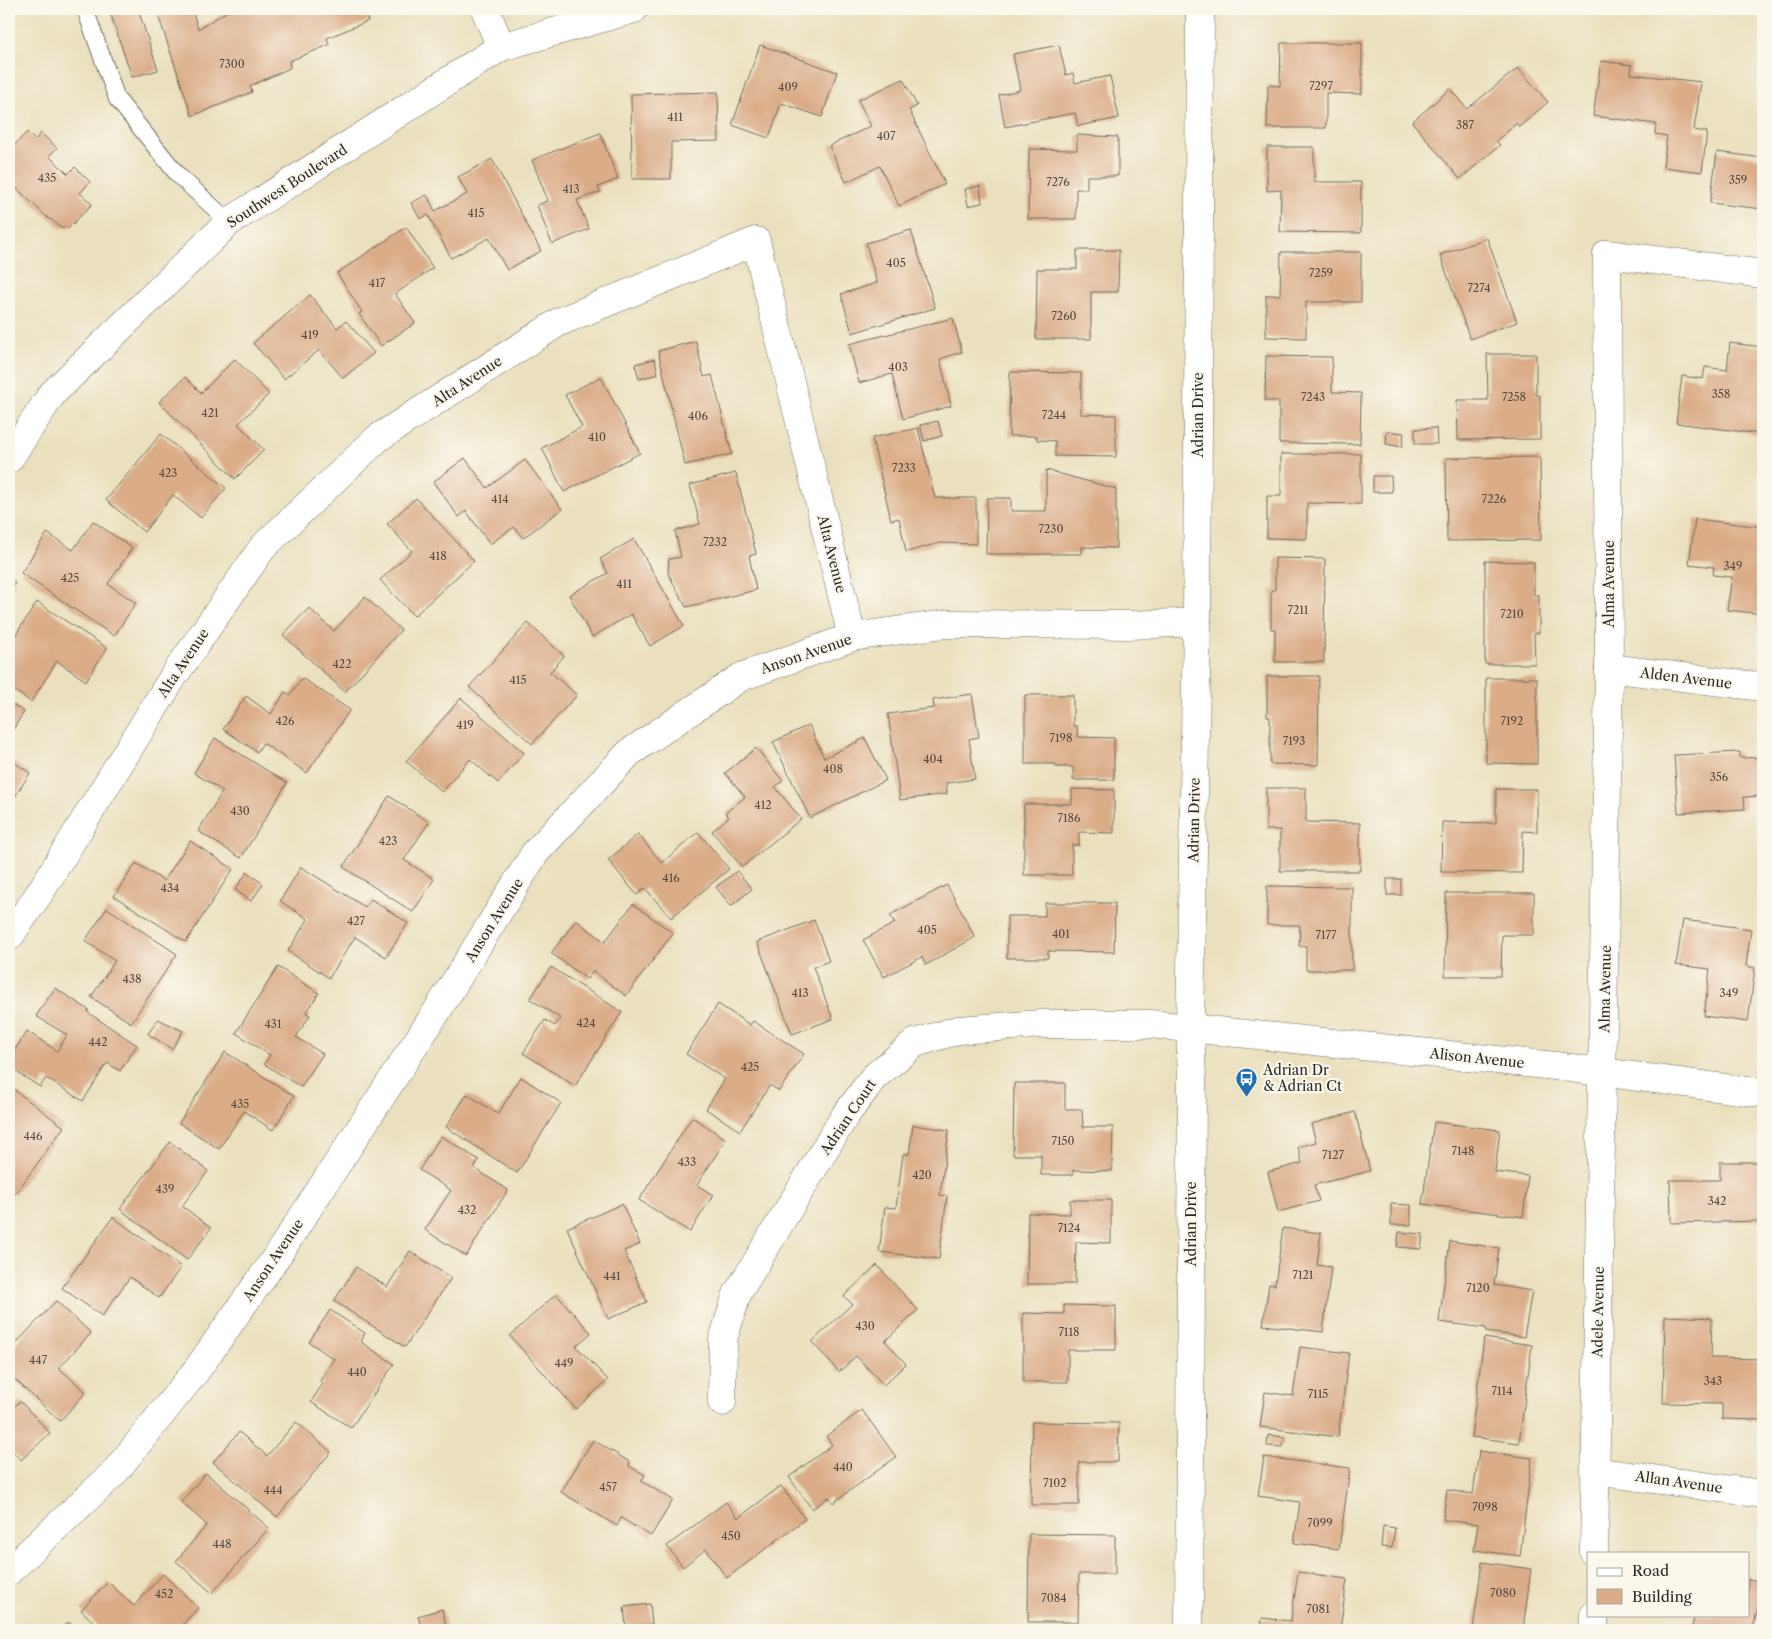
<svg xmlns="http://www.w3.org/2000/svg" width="1772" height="1639" font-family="'Libre Caslon Text',serif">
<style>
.building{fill:#daac87}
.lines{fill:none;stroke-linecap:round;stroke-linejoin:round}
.service-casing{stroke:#6e6a5e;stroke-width:18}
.minor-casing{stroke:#6e6a5e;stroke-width:29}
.tertiary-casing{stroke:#6e6a5e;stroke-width:29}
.service{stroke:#fff;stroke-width:16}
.minor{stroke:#fff;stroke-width:28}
.tertiary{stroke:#fff;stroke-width:28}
.labels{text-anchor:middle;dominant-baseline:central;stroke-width:4.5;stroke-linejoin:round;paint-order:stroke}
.number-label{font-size:11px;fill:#574b42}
.street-label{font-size:14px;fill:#2b2b2b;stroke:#fbf7ec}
.poi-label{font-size:14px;fill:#2b2b2b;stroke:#fbf7ec;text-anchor:start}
</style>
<rect width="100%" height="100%" fill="#fbf7ec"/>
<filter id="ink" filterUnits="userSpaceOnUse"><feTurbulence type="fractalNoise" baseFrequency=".02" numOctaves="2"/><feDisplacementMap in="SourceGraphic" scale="10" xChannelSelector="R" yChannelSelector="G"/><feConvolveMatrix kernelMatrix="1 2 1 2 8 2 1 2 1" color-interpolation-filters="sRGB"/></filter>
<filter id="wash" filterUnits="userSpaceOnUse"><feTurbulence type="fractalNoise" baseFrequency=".0096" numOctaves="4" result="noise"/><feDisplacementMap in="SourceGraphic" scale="20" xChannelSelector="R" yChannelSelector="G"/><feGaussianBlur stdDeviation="1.12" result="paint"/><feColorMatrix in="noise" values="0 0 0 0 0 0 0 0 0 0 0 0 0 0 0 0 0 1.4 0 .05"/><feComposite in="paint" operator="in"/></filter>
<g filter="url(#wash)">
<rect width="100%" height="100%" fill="#eae0be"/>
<g id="blocks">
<!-- building -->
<g class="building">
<path d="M109 9H138L158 70 132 77Z"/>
<path d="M156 9H192L198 29 231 9H381L366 15 368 21 327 38 329 45 289 61 290 68 250 86 252 92 192 116Z"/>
<path d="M1281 43H1362V94L1326 93V128H1267L1268 85 1280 86Z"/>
<path d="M760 45 837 72 822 117 781 103 769 138 732 125Z"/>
<path d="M1059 45 1066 75 1073 73 1075 83 1110 76 1119 118 1078 126 1075 113 1005 127 999 95 1020 90 1013 54Z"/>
<path d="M1601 61 1632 65 1631 74 1701 82 1694 130 1707 132 1702 172 1663 167 1667 136 1655 134 1656 124 1593 116Z"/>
<path d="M1518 68 1548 102 1519 127 1517 123 1496 141 1500 145 1460 179 1412 122 1450 89 1467 109Z"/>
<path d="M903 79 917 106 909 110 945 184 899 206 880 166 846 182 829 146 871 126 858 100Z"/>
<path d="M718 92 719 141 671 142V179H632L631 94Z"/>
<path d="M27 132 35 140 41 133 57 148 49 156 68 174 75 167 90 182 80 193 92 204 68 229 65 226 62 229 51 219 50 220 9 181V151Z"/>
<path d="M600 133 618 179 598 187 600 192 577 200 589 229 552 244 537 205 548 201 532 160Z"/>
<path d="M1077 135 1118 137V176H1087V189H1076V219H1028L1029 149 1077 150Z"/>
<path d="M1267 147H1314V182H1361V233L1280 232 1281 190 1267 191Z"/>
<path d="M1717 152 1763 158V209L1710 203Z"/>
<path d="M492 159 541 251 507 270 489 238 451 258 428 215 420 219 411 203 427 195 435 211 467 194 458 177Z"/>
<path d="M980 186 982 203 968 206 965 189Z"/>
<path d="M406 227 433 268 395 294 415 323 381 346 359 314 362 312 337 273Z"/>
<path d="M911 230 935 308 852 333 841 294 877 283 866 243Z"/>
<path d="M1487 238 1517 322 1470 339 1440 255Z"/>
<path d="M1077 250H1119L1118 292H1091V339H1036L1037 269H1077Z"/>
<path d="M1281 252H1361V302H1306V338L1266 337V295H1280Z"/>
<path d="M310 295 337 328 346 321 374 353 343 378 319 350 284 379 253 343Z"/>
<path d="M953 318 962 352 940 359 951 406 903 419 892 374 859 383 849 344Z"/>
<path d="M696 341 704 377 712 375 732 454 685 465 658 351Z"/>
<path d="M1730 343 1763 347V409L1760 434 1676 423 1682 376 1703 379 1705 367 1727 370Z"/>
<path d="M1487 354H1536V395H1540V439L1458 440 1457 400H1488Z"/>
<path d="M1266 356 1332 357V392L1361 393 1360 444 1279 443V401H1265Z"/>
<path d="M235 359 269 394 238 424 264 450 235 479 159 402 185 377 201 393Z"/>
<path d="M655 359 658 374 639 379 635 364Z"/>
<path d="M1010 372 1081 373V414L1116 415V457L1055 456V441L1037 440V436H1009Z"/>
<path d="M601 377 640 453 564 492 542 448 582 427 565 395Z"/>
<path d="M938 421 942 436 924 441 920 425Z"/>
<path d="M918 428 935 498H976V544L940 543 906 552 899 518 891 520 872 438Z"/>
<path d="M1436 428 1437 444H1415V429Z"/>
<path d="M1387 431 1404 433 1402 447 1386 444Z"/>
<path d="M161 434 226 488 201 518 173 495 144 532 106 500Z"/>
<path d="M1281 454H1361V504L1307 503V539L1267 538V496H1281Z"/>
<path d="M1540 457 1541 540 1447 541 1446 458Z"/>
<path d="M465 458 487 488 525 460 562 509 523 538 514 527 490 544 466 511 459 517 433 482Z"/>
<path d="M1046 470 1116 489V548L1082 547V554H986L987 498H1011V511H1046Z"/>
<path d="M736 473 756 554 749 556 756 590 686 607 668 573 669 559 681 557 675 531 700 524 690 485Z"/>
<path d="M1373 476H1391L1392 492H1373Z"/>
<path d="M416 498 474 561 414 616 380 580 412 551 387 524Z"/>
<path d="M1695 519 1763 527V614L1727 610 1732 577 1713 575 1714 567 1689 564Z"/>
<path d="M93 521 132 548 108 584 136 603 114 636 21 573 47 533 73 550Z"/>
<path d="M634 539 684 626 650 646 631 614 592 637 569 595 608 573 600 559Z"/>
<path d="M1275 558 1325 559 1324 662H1275V629H1271V590H1275Z"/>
<path d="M1485 561 1534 562V595H1539V633H1534L1535 664H1485Z"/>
<path d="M9 580 15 583 9 594Z"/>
<path d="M365 597 401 630 345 692 283 635 309 608 334 631Z"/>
<path d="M37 602 107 648 86 681 57 661 31 702 9 687V645Z"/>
<path d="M528 623 564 656 550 672 577 695 532 744 469 687Z"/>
<path d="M1267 676H1319L1318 765 1270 764V717H1267Z"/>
<path d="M302 678 350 710 307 773 263 743 257 752 223 729 246 696 271 714 285 692 290 695Z"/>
<path d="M1486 678H1537V764L1486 763Z"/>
<path d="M972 694 979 737 969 739 975 779 946 783 947 794 900 800 888 714 934 708 933 700Z"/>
<path d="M1025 695H1073V726H1077L1078 737 1114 738V780H1073V767H1056V764H1025Z"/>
<path d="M461 698 524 753 498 783 470 759 442 792 406 761Z"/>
<path d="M9 702 24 712 9 736Z"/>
<path d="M809 725 824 758 865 738 886 780 810 818 773 742Z"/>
<path d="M215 738 287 783 241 858 198 831 223 791 194 773Z"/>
<path d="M756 748 783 781 775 787 801 819 742 867 712 831 729 817 725 813 745 797 725 773Z"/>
<path d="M1740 752V758L1763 757V796L1744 797 1745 809 1678 813 1674 755Z"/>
<path d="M9 759 30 773 9 806Z"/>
<path d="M1266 788H1306V822L1360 823V871H1280V830H1266Z"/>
<path d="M1072 789 1114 790V833L1079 832V845H1072V875H1024V804H1072Z"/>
<path d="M1496 789H1537V832L1523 831 1522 873 1441 872 1442 822 1496 823Z"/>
<path d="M389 796 429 822 404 860 434 879 413 912 343 867Z"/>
<path d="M698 832 729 869 671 918 645 888 637 895 608 860 638 834 662 863Z"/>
<path d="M190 841 233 869 186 942 114 896 136 863 164 881Z"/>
<path d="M301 867 365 907 371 899 408 923 386 957 355 937 329 978 288 951 308 919 280 901Z"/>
<path d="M737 871 752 889 731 906 716 887Z"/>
<path d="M247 872 263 884 251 901 235 890Z"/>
<rect x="1387" y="879" width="14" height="16"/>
<path d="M947 885 975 937 926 965 922 957 884 977 863 940 895 923 890 915Z"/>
<path d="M1267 886 1352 887V970H1306V946H1299L1300 925H1267Z"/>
<path d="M1446 893H1534V935H1502L1501 976H1445Z"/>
<path d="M1045 903H1115L1114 952 1048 951V958H1007V916H1045Z"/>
<path d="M633 904 673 933 626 996 593 971 587 979 551 953 576 920 605 942Z"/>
<path d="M107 908 177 954 131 1023 91 997 115 961 85 941Z"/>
<path d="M814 920 829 961 813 967 833 1019 792 1034 757 942Z"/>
<path d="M1683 920 1751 929 1746 966 1755 968 1748 1022 1704 1016 1710 969 1676 965Z"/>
<path d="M278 967 319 993 306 1013 310 1015 296 1037 323 1054 301 1087 264 1064 270 1055 236 1033Z"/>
<path d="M551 967 622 1012 575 1086 523 1053 545 1020 555 1026 560 1018 530 999Z"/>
<path d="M55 988 89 1010 87 1012 137 1045 120 1071 107 1063 83 1101 46 1078 40 1087 9 1067V1059L27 1031 57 1051 64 1040 67 1035 36 1016Z"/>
<path d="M718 1004 750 1025 753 1021 804 1054 779 1091 770 1085 740 1131 706 1109 725 1079 686 1054Z"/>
<path d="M158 1019 183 1031 172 1049 148 1034Z"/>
<path d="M225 1052 294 1096 273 1130 244 1111 219 1149 179 1123Z"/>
<path d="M521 1077 561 1103 517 1173 446 1127 467 1094 498 1114Z"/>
<path d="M1014 1083H1065V1109H1082L1083 1127H1113L1112 1171 1073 1170V1175H1041V1155H1013Z"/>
<path d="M9 1086 64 1127 15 1194 9 1189Z"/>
<path d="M1355 1112 1370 1171 1314 1185 1319 1201 1278 1212 1268 1172 1302 1163 1298 1147 1316 1142 1311 1124Z"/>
<path d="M692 1117 726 1139 697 1185 713 1195 690 1232 639 1200Z"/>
<path d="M1434 1122 1500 1130 1495 1172 1528 1176 1523 1217 1422 1204Z"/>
<path d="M913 1125 949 1130 940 1195 947 1196 939 1259 879 1252 885 1207 896 1208 903 1154H909Z"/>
<path d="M441 1136 479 1160 474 1168 508 1190 466 1256 425 1230 451 1190 419 1170Z"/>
<path d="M170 1142 208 1171 182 1206 211 1228 187 1260 120 1209Z"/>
<path d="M1720 1162H1763V1221L1671 1223 1670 1180H1720Z"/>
<path d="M1070 1200H1111V1243L1076 1242 1075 1284H1027L1028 1213 1070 1214Z"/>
<path d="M622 1204 640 1244 624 1251 647 1302 608 1319 567 1228Z"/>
<path d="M1391 1204 1411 1205V1225H1391Z"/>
<path d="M113 1217 181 1267 159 1298 130 1277 102 1316 62 1288Z"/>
<path d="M1283 1228 1321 1233 1317 1265 1331 1267 1323 1332 1263 1325 1269 1284 1275 1285Z"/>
<path d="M1399 1232 1423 1234 1421 1249 1397 1247Z"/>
<path d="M1450 1241 1499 1248 1494 1285 1532 1291 1524 1337 1486 1332V1328L1439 1322Z"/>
<path d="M410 1251 451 1278 405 1347 334 1301 356 1267 387 1287Z"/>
<path d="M877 1265 918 1310 885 1341 906 1364 884 1385 856 1356 839 1372 812 1342 852 1304 844 1296Z"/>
<path d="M556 1294 591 1333 576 1346 608 1380 576 1409 510 1336Z"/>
<path d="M56 1301 91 1333 59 1368 86 1392 60 1421 9 1374V1351Z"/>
<path d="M1064 1305 1116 1306V1350H1068V1382H1023V1313L1064 1314Z"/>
<path d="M330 1310 365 1333 361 1342 394 1364 351 1428 311 1402 323 1383 320 1381 334 1359 309 1342Z"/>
<path d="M1665 1316 1712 1318 1711 1358 1763 1359V1420L1722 1419V1404L1663 1403Z"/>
<path d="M1484 1338 1532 1345 1519 1443 1471 1437Z"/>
<path d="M1300 1347 1349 1353 1338 1437 1260 1427 1265 1392 1293 1396Z"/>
<path d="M20 1401 50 1433 21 1460 9 1448V1405L12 1409Z"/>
<path d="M862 1410 896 1457 833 1503 829 1497 812 1509 789 1477 832 1445 826 1436Z"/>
<path d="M296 1422 331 1452 277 1517 213 1462 239 1432 267 1456Z"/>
<path d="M1032 1422 1119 1423 1118 1462H1079V1505H1031Z"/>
<path d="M1268 1435 1284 1437 1283 1447 1267 1446Z"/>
<path d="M593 1440 630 1462 629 1466 645 1475 641 1481 673 1500 651 1536 621 1518 617 1526 561 1492Z"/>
<path d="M1479 1451 1532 1458 1520 1556 1474 1550 1478 1524 1443 1520 1447 1490 1473 1494Z"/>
<path d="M1264 1457 1350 1468 1339 1549 1294 1543 1300 1502 1258 1496Z"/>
<path d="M206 1473 269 1528 212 1593 176 1561 207 1525 181 1502Z"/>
<path d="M781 1486 805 1519 727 1578 706 1549 683 1567 667 1546 726 1502 738 1518Z"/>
<path d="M1383 1526 1395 1528 1392 1548 1381 1547Z"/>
<path d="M1029 1534 1115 1535V1574H1079L1078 1622H1028Z"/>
<path d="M1482 1562 1531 1569 1523 1630H1473Z"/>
<path d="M1298 1572 1347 1579 1340 1630H1261L1262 1618 1291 1621Z"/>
<path d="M163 1574 198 1608 177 1630H102L81 1610 108 1582 134 1606Z"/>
<path d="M1748 1579 1763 1582 1753 1630H1691L1695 1615H1748Z"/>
<path d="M650 1604 652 1624 626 1627 624 1607Z"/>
<path d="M442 1609 447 1630H422L418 1616Z"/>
<path d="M69 1622 77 1630H60Z"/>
</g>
</g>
</g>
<g filter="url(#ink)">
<use href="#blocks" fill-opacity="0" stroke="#6e6a5e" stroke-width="1"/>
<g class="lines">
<defs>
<path id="service" d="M85 9 117 99 178 175 229 222"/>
<g id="minor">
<path d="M485 9 501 47"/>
<path d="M1609 668 1763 687"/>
<path d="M9 937 39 894 173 677 263 547 378 438 559 322 756 241 852 637"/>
<path d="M722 1402 723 1340 737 1294 845 1116 874 1077 915 1043 958 1030 1041 1024H1150L1555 1066 1763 1093"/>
<path d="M1594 1471 1763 1494"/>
<path d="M1594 1553 1609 668 1607 254 1763 274"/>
<path d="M9 1571 114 1473 196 1371 273 1262 437 1011 535 853 629 753 741 677 852 637 945 624 1131 625 1197 622"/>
<path d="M1594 1630V1615"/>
</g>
<g id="tertiary">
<path d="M9 459 52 394 229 222 501 47 634 9"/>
<path d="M1189 1630 1192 1080 1190 1027 1197 622 1200 9"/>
</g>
</defs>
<!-- service casing -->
<use href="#service" class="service-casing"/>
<!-- minor casing -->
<use href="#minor" class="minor-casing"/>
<!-- tertiary casing -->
<use href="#tertiary" class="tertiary-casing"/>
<!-- service -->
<use href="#service" class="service"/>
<!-- minor -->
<use href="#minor" class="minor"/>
<!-- tertiary -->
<use href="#tertiary" class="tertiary"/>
</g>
</g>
<!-- icons -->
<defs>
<symbol id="bus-pin" viewBox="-11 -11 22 30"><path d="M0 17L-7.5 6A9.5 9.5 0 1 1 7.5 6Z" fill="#1f6fb2" stroke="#fbf7ec"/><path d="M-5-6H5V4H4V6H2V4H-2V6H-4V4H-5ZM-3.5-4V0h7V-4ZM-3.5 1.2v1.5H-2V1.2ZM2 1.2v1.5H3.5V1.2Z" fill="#fff"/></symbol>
</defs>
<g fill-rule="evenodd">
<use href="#bus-pin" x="1234" y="1066" width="25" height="34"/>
</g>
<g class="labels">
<!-- number labels -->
<g class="number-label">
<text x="232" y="64">7300</text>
<text x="1321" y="86">7297</text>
<text x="788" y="87">409</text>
<text x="675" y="117">411</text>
<text x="1465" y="125">387</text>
<text x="886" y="136">407</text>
<text x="47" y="178">435</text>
<text x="1738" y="180">359</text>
<text x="1058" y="182">7276</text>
<text x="571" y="189">413</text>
<text x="476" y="213">415</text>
<text x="896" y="263">405</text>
<text x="1321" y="273">7259</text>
<text x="377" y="283">417</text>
<text x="1479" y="288">7274</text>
<text x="1064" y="316">7260</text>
<text x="310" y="335">419</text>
<text x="898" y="367">403</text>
<text x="1721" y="394">358</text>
<text x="1313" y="397">7243</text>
<text x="1514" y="397">7258</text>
<text x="210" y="413">421</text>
<text x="1054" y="415">7244</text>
<text x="698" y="416">406</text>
<text x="597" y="437">410</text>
<text x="904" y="468">7233</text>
<text x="168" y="473">423</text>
<text x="500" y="499">414</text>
<text x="1494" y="499">7226</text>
<text x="1051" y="529">7230</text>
<text x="715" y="542">7232</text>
<text x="438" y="556">418</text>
<text x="1733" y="566">349</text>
<text x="70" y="578">425</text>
<text x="624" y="584">411</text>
<text x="1298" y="610">7211</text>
<text x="1512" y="614">7210</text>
<text x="342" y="664">422</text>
<text x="518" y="680">415</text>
<text x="285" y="721">426</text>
<text x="1512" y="721">7192</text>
<text x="465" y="725">419</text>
<text x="1061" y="738">7198</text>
<text x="1294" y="741">7193</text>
<text x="933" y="759">404</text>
<text x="833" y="769">408</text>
<text x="1719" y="777">356</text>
<text x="763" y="805">412</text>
<text x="240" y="811">430</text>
<text x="1069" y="818">7186</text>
<text x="388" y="841">423</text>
<text x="671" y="878">416</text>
<text x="170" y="888">434</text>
<text x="356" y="921">427</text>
<text x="927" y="930">405</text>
<text x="1061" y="934">401</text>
<text x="1326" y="935">7177</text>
<text x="132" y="979">438</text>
<text x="800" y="993">413</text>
<text x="1729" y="993">349</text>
<text x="586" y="1023">424</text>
<text x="273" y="1024">431</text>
<text x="98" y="1042">442</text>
<text x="750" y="1067">425</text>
<text x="240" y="1104">435</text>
<text x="33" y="1136">446</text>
<text x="1063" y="1141">7150</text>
<text x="1463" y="1151">7148</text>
<text x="1333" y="1155">7127</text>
<text x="687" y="1162">433</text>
<text x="922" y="1175">420</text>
<text x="165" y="1189">439</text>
<text x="1717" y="1201">342</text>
<text x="467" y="1210">432</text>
<text x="1069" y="1228">7124</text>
<text x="1303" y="1275">7121</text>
<text x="612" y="1276">441</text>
<text x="1478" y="1288">7120</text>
<text x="865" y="1326">430</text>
<text x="1069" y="1332">7118</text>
<text x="38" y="1360">447</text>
<text x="564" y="1363">449</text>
<text x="357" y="1372">440</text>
<text x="1713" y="1381">343</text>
<text x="1502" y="1391">7114</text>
<text x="1318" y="1394">7115</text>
<text x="843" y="1467">440</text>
<text x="1055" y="1483">7102</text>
<text x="608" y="1487">457</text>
<text x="273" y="1490">444</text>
<text x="1485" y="1507">7098</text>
<text x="1320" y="1523">7099</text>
<text x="731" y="1536">450</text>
<text x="222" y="1544">448</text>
<text x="1503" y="1593">7080</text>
<text x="164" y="1594">452</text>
<text x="1054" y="1598">7084</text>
<text x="1318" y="1609">7081</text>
</g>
<!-- street labels -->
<g class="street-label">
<text transform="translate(287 186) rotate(-33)">Southwest Boulevard</text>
<text transform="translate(467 381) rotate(-33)">Alta Avenue</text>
<text transform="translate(1198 415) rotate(-90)">Adrian Drive</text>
<text transform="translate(832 554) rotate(76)">Alta Avenue</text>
<text transform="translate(1609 584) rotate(-90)">Alma Avenue</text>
<text transform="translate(806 654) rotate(-19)">Anson Avenue</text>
<text transform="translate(183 663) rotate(-56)">Alta Avenue</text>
<text transform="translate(1686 678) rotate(7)">Alden Avenue</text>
<text transform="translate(1194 820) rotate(-89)">Adrian Drive</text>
<text transform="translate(494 920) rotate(-58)">Anson Avenue</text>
<text transform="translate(1605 989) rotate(-89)">Alma Avenue</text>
<text transform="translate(1477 1058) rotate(6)">Alison Avenue</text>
<text transform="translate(848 1117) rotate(-56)">Adrian Court</text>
<text transform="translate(1191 1224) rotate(-90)">Adrian Drive</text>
<text transform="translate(273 1260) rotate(-56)">Anson Avenue</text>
<text transform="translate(1598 1312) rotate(-89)">Adele Avenue</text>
<text transform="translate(1679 1482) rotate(8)">Allan Avenue</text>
</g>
<!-- poi labels -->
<g class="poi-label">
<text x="1263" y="1070">Adrian Dr<tspan x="1263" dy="16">&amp; Adrian Ct</tspan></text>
</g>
</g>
<!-- margin -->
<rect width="1772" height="1639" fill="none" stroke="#fbf7ec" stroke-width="30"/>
<!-- legend -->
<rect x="1587" y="1552" width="162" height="65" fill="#fbf7ec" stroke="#a8a59f"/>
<rect x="1597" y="1568" width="25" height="8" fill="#ffffff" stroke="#a8a59f"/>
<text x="1632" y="1576" font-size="15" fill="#2b2b2b">Road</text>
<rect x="1597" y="1589" width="25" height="15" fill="#daac87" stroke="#a8a59f"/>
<text x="1632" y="1602" font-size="15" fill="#2b2b2b">Building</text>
</svg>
